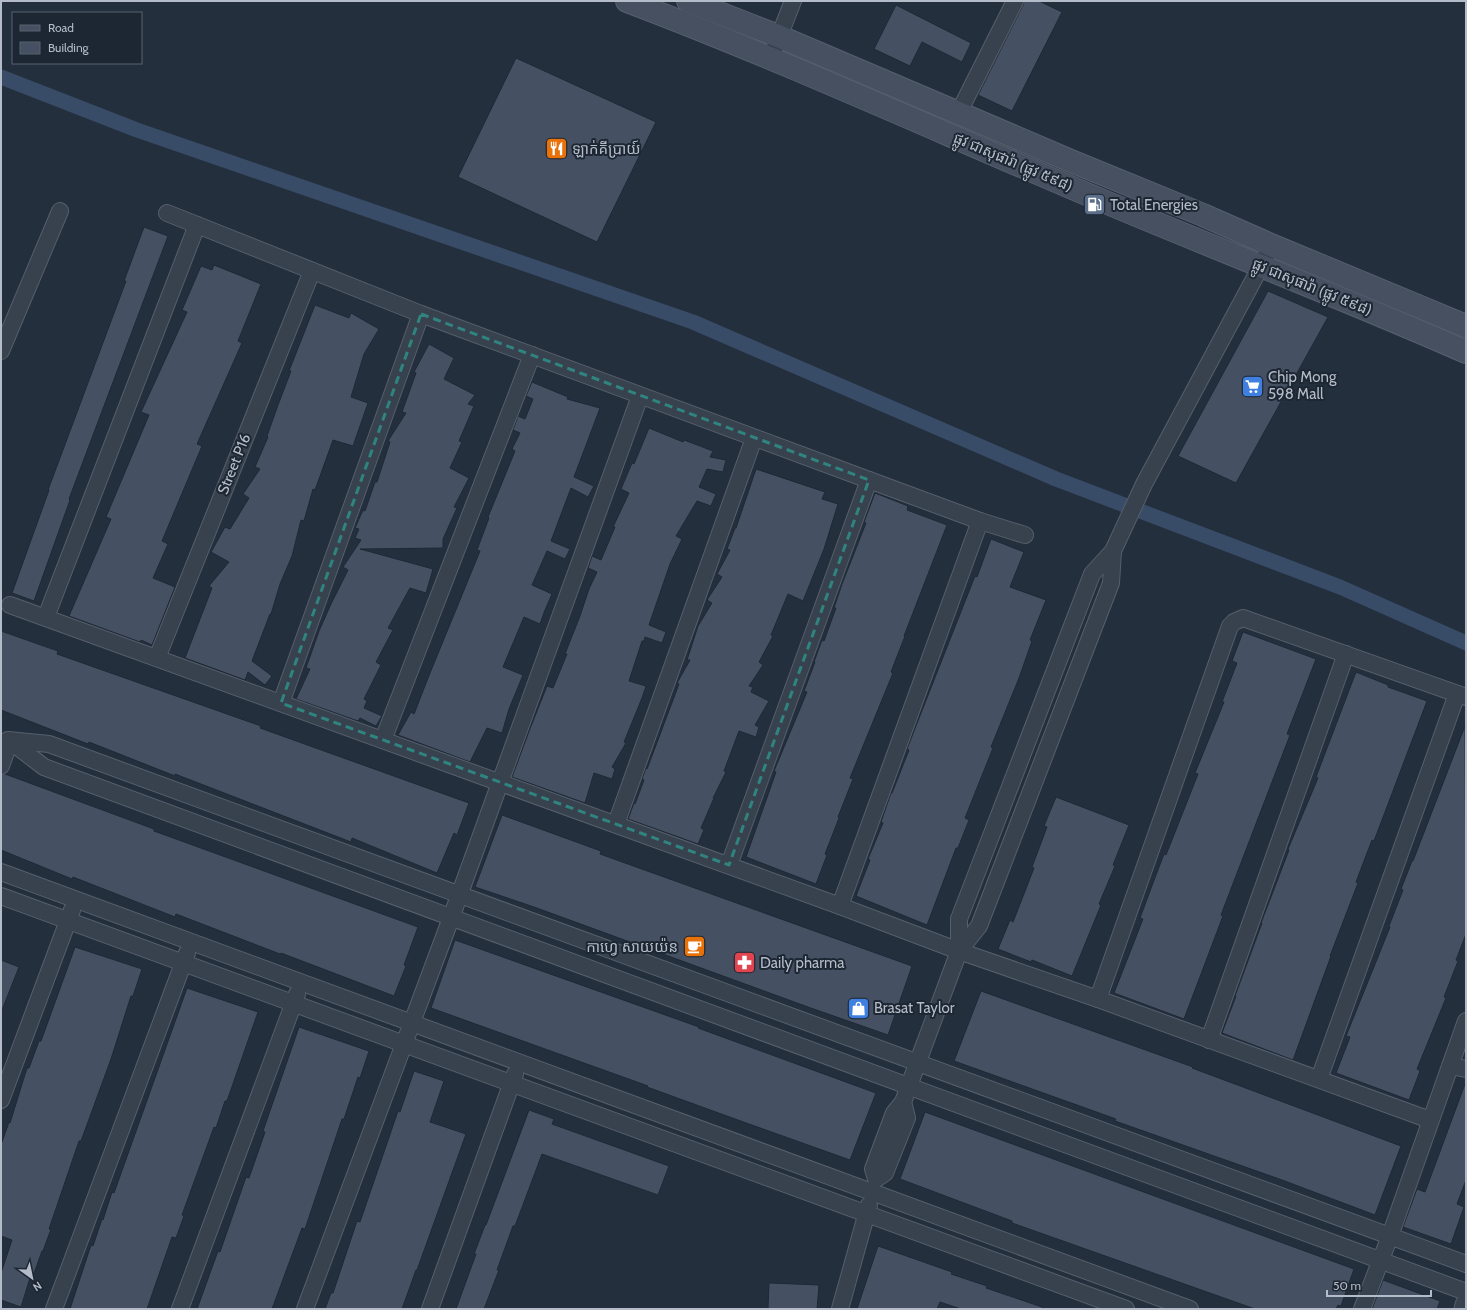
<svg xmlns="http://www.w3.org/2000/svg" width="1467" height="1310" font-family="Cabin,'Noto Sans Khmer',sans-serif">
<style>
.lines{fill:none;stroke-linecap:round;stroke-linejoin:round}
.canal{stroke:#394c67;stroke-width:15}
.building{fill:#455162;stroke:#1f2835}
.minor-casing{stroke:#565f6c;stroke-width:18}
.tertiary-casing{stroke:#565f6c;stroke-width:23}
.secondary-casing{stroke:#565f6c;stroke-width:24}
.minor{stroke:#38414e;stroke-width:16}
.tertiary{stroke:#38414e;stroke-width:21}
.secondary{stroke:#465061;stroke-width:22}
.marked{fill:none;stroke:#308480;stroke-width:3;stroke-dasharray:8 5;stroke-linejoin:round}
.labels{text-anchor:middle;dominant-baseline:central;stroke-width:4;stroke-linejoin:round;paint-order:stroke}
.poi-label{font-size:15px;fill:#b4bcc9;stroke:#1d2633;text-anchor:start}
.street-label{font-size:15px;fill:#b4bcc9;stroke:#1d2633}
</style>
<rect width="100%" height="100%" fill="#242f3e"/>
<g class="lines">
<!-- canal -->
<path class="canal" d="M1 77 137 130 693 322 1056 479 1340 587 1466 643"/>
</g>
<!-- building -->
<g class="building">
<path d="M1024 1H1039L1062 12 1012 111 978 95 1023 5Z"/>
<path d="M896 5 971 43 962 62 922 42 910 66 874 49Z"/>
<path d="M516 58 656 122 597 242 458 177Z"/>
<path d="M144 227 168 236 69 499 70 500 34 601 12 593 49 490H48L126 281H124Z"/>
<path d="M214 265 261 284 238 341 242 343 197 444 202 446 162 541 168 544 153 578 175 587 152 645 141 640 140 642 69 616 111 519 106 517 149 415 141 412 187 312 182 310 201 266 212 270Z"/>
<path d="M1268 291 1328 317 1236 483 1178 456Z"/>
<path d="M315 305 349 318 351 313 379 329 364 354 351 397 368 403 353 446 333 440 315 490 313 489 304 521 301 520 292 556 280 584 271 614H270L252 661 272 676 265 685 248 672 245 680 185 658 212 588 209 586 229 562 211 552 225 527 230 529 249 498 243 494 260 469 255 467 268 437 267 436 278 405 291 371H289Z"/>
<path d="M429 344 454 358 444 379 475 395 468 404 474 406 459 441 462 442 450 468 469 478 454 507 457 508 443 539V548L360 549 433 569 426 593 410 588 388 628 393 630 376 662 381 665 364 699 367 701 364 708 382 716 376 726 360 718 358 721 296 699 310 669 306 668 319 631 331 604 348 570 343 567 361 540 355 538 359 529 355 528 363 510 365 511 375 482H377L390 442 388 441 406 413 402 412 416 373 414 372Z"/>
<path d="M532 382 568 397 567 399 600 408 574 477 594 486 588 497 571 488 551 541 570 549 565 559 547 551 532 585 552 594 545 610 540 624 524 617 503 667 523 675 509 709 502 733 487 728 470 762 398 735 411 712 414 714 430 673 480 551 477 550 489 518 488 517 515 451 512 449 520 433 513 430 518 416 525 419 533 399 526 396Z"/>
<path d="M649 428 683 442 684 440 713 451 710 457 726 460 723 472 707 469 699 487 716 494 711 506 697 501 676 536 682 539 670 564 649 625 666 632 662 643 645 637 644 641H642L629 681 646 686 642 698 624 742 626 743 612 767 615 769 612 779 594 773 585 803 512 777 531 726 547 686 553 688 567 654H565L580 616 589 589 597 572 588 568 592 556 601 560 615 527H613L629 493 621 489 632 463 634 464Z"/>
<path d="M756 469 825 492 822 499 838 504 824 549 803 601 788 594 771 635 773 636 759 662 763 665 749 686 753 687 751 692 769 701 755 725 759 727 756 737 739 731 724 771 726 772 713 798H714L701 828 704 830 698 844 628 819 634 803 635 804 644 780 642 779 646 768 647 769 679 684 677 683 690 660H687L698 626 712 603 707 600 722 577 717 574 730 550 727 549 735 528H736Z"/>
<path d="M875 493 908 506 907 510 947 525 904 636H905L891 672 893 673 850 778 853 779 838 817 839 818 825 854 827 855 816 884 746 857 776 772 774 771 807 692 804 691 815 662H814L822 640 824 641 836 608H834L842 584 866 523 864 522Z"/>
<path d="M991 539 1024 552 1010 587 1046 600 1030 640 1032 641 1019 678 991 747 993 748 965 818 969 820 958 848H956L927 925 856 896 870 860 868 859 883 823 881 822 891 793H892L909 750 907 749 921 713 975 576 977 577Z"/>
<path d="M1 631 58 651 57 654 261 726 260 728 469 803 457 835 454 833 437 873 352 838 351 842 175 774V776L89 742 88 744 1 710Z"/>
<path d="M1243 632 1316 659 1287 734 1290 735 1221 915 1223 916 1184 1019 1114 993 1143 919 1140 918 1153 883 1164 854 1166 855 1198 774 1195 773 1224 702H1222L1237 663 1232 661Z"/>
<path d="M1356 672 1388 685V687L1427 701 1385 812 1374 841 1372 840 1356 882 1358 883 1330 956H1331L1293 1060 1222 1033 1236 996H1235L1262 923H1261L1289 850 1288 849 1318 778 1316 777Z"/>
<path d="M1465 726 1466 934 1456 960 1458 961 1444 997 1446 998 1417 1069 1420 1071 1409 1100 1336 1073 1350 1037 1346 1036 1390 927 1389 926 1403 890 1401 889 1412 861H1413Z"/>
<path d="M5 774 154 829V831L418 927 404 965 406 966 394 996 281 953 280 954 176 914 175 917 73 877 72 879 1 850V775Z"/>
<path d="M1056 797 1129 825 1113 865 1115 866 1099 904 1101 905 1072 976 1032 960 1031 962 998 949 1010 920 1013 922 1034 868 1032 867 1047 827 1044 826Z"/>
<path d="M502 815 601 851 600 854 912 966 888 1035 808 1007 534 907 475 887Z"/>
<path d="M455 940 699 1027 698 1028 876 1093 850 1160 749 1124 647 1087 648 1086 431 1008Z"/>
<path d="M75 947 142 969 133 996H131L111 1059 81 1141H79L49 1229H51L43 1251H42L32 1279 30 1278 21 1307 1 1300V1273L12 1240 1 1236V1142H2L9 1122 10 1123 27 1068H29L39 1041H41Z"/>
<path d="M1 960 19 967 2 1010H1Z"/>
<path d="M187 988 258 1012 227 1101H225L216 1128 214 1127 182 1215 184 1216 176 1238 172 1237 147 1309H70L91 1245 93 1246 102 1219 103 1220 112 1192 114 1193Z"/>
<path d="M981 991 1193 1067 1192 1068 1401 1146 1375 1215 1282 1180 1115 1121 1116 1119 954 1061Z"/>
<path d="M299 1027 369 1051 360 1078 358 1077 344 1119H342L305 1229 302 1228 272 1309H197L218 1251 220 1252 246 1177 249 1178 265 1132 263 1131Z"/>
<path d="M414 1071 444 1081 430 1122 466 1134 417 1270H416L402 1309H325L331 1293H333L357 1221 360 1222 398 1111 400 1112Z"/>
<path d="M1465 1084H1466V1180L1457 1204 1464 1207 1451 1244 1403 1227 1417 1189 1425 1192Z"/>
<path d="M529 1110 554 1119 552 1124 669 1166 658 1195 542 1154 515 1226H513L497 1270H499L484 1309H456L476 1254H474L485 1225H486Z"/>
<path d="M925 1112 1354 1269 1341 1306 1338 1305 1336 1309H1255L1012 1223V1221L900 1179Z"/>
<path d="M878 1246 952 1272 951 1274 987 1286 986 1288 1042 1307V1309H961L940 1302 937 1309H857Z"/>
<path d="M1383 1280 1440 1301 1437 1309H1372Z"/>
<path d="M769 1283 819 1285 817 1309H768Z"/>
</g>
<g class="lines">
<defs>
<g id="minor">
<path d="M775 47 793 1"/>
<path d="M958 114 1015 1"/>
<path d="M167 213 421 314 869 480 980 521 1025 535"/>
<path d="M1 351 60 211"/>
<path d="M10 605 840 906 959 951 1098 999 1430 1120"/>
<path d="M46 617 197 225"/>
<path d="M157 658 312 271"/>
<path d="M281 703 421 314"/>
<path d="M8 740 49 744 1466 1264"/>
<path d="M383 740 532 355"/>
<path d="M10 741 44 767 1466 1292"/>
<path d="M1 766 10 741"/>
<path d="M616 824 754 438"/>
<path d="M729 865 869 480"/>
<path d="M1 872 1190 1309"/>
<path d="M1 896 1126 1309"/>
<path d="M840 906 980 521"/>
<path d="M959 951 979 926 1111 583 1113 551"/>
<path d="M1098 999 1230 626 1234 622 1243 618 1466 697"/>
<path d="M1209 1040 1346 654"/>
<path d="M1450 1066 1466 1069"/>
<path d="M1319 1079 1457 694"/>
<path d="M1 1100 72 910"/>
<path d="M903 1102 959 951V919L1092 574 1113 551 1144 484 1261 266 1271 245"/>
<path d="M903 1102 907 1118 885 1173 876 1179 873 1169 894 1113Z"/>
<path d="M54 1309 187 953"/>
<path d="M180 1309 297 994"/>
<path d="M305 1309 451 918 640 396"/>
<path d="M430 1309 515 1074"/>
<path d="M840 1309 869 1205"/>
<path d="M1362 1309 1390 1236 1466 1021"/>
</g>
<path id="tertiary" d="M1465 1309 1466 1305"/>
<g id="secondary">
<path d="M627 1C788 62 944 134 1103 201 1224 252 1346 299 1466 352"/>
<path d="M688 1 778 36 1071 161 1203 215 1271 245 1466 326"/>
</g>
</defs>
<!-- minor casing -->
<use href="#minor" class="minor-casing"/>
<!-- tertiary casing -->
<use href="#tertiary" class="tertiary-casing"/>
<!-- secondary casing -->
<use href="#secondary" class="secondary-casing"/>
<!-- minor -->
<use href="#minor" class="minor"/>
<!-- tertiary -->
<use href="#tertiary" class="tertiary"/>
<!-- secondary -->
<use href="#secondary" class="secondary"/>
</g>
<!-- marked area -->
<path class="marked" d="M421 314 869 480 729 865 281 703Z"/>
<!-- icons -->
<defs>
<symbol id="restaurant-square" viewBox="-11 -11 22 22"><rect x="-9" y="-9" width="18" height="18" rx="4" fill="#e8710a" stroke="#1d2633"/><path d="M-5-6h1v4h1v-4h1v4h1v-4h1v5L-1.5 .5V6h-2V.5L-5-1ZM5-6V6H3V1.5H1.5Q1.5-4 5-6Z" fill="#fff"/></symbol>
<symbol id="fuel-square" viewBox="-11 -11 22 22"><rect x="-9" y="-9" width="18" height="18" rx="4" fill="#5c6f8a" stroke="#1d2633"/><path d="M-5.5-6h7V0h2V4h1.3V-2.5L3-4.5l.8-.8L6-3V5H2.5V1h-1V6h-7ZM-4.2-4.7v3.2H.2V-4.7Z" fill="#fff"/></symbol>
<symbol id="supermarket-square" viewBox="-11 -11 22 22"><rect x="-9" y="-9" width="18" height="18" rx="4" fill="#3f7fe0" stroke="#1d2633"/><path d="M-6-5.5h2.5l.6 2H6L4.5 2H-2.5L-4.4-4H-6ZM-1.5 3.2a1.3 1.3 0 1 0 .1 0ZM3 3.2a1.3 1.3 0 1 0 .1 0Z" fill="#fff"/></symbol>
<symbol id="cafe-square" viewBox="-11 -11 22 22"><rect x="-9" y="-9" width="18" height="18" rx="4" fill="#e8710a" stroke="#1d2633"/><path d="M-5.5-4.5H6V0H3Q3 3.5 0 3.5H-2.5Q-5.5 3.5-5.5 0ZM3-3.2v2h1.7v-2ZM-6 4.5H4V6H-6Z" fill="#fff"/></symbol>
<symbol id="pharmacy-square" viewBox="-11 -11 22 22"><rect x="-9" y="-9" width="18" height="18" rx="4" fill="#e0444e" stroke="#1d2633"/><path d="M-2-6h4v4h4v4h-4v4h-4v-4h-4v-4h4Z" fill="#fff"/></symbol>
<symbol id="shop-square" viewBox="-11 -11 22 22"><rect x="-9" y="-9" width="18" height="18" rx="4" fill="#3f7fe0" stroke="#1d2633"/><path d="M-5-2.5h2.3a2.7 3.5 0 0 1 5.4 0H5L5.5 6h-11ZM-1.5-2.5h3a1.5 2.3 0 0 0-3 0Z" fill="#fff"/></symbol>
</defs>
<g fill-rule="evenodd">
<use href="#restaurant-square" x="544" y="136" width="25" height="25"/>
<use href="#fuel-square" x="1082" y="192" width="25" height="25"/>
<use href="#supermarket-square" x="1240" y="374" width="25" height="25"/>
<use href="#cafe-square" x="682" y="934" width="25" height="25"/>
<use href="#pharmacy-square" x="732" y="950" width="25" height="25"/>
<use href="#shop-square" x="846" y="996" width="25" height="25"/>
</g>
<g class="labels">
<!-- poi labels -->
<g class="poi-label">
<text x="572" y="149">ឡាក់គីប្រាយ៍</text>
<text x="1110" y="205">Total Energies</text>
<text x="1268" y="377">Chip Mong<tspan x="1268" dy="17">598 Mall</tspan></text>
<text x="678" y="947" text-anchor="end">កាហ្វេ សាយយ៉ន</text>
<text x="760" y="963">Daily pharma</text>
<text x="874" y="1008">Brasat Taylor</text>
</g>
<!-- street labels -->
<g class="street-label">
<text transform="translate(1013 162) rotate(23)">ផ្លូវ ជាសុផារ៉ា (ផ្លូវ ៥៩៨)</text>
<text transform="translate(1312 287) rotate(22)">ផ្លូវ ជាសុផារ៉ា (ផ្លូវ ៥៩៨)</text>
<text transform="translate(234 464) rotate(-68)">Street P16</text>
</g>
</g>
<!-- border -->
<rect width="1467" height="1310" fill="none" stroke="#b4bcc9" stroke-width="4"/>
<!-- legend -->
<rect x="12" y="12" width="130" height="52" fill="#1d2633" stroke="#59626f"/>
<rect x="20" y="25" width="20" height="6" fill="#465061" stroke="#59626f"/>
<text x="48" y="32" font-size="12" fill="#b4bcc9">Road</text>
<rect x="20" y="42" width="20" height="12" fill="#455162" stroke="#59626f"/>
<text x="48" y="52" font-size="12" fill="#b4bcc9">Building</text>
<!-- north arrow -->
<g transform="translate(32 1278) rotate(147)" stroke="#1d2633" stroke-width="3" paint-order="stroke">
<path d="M0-3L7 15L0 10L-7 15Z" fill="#b4bcc9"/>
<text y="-6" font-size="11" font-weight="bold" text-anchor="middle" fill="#b4bcc9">N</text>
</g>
<!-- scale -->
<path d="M1327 1290v6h104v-6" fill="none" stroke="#b4bcc9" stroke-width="2"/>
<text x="1333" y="1290" font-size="12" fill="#b4bcc9" stroke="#1d2633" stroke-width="3" paint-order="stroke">50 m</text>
</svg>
